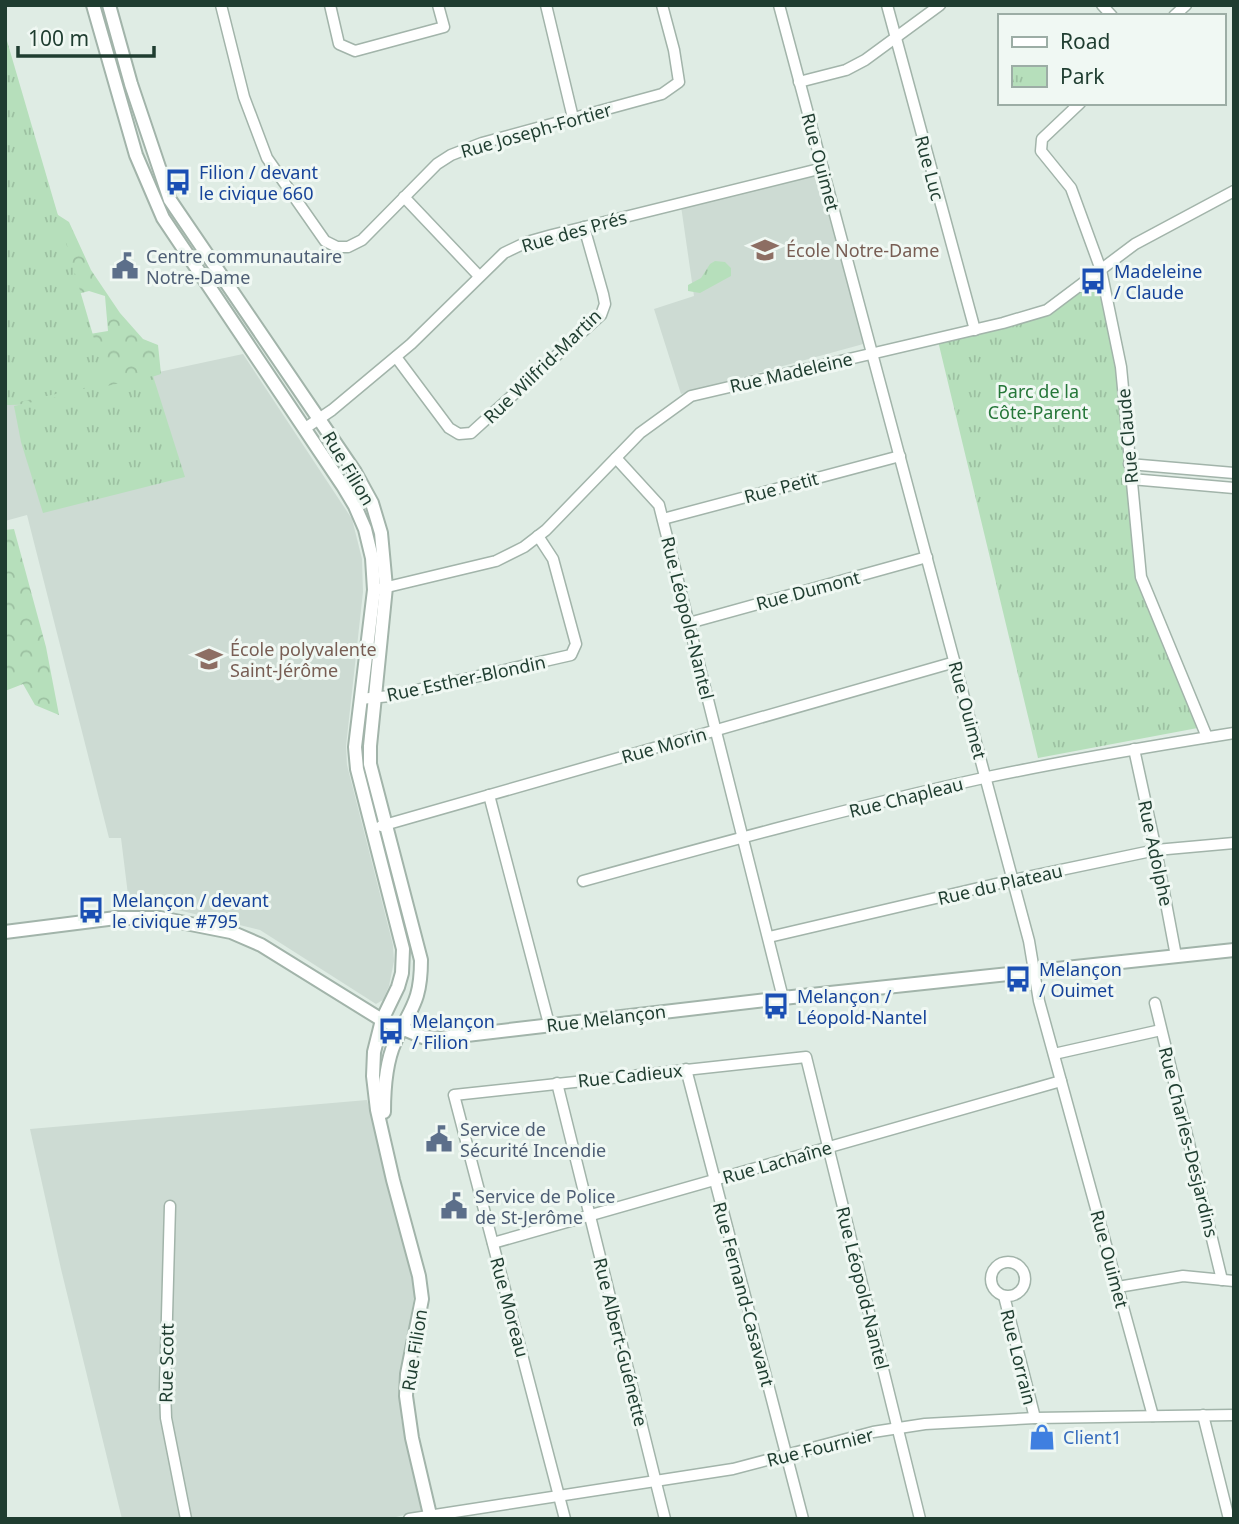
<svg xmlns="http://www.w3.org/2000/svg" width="1239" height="1524" viewBox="0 0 1239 1524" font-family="'Noto Sans',sans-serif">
  <defs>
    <pattern id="forest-crowns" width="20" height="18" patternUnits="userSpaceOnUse" patternTransform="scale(1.75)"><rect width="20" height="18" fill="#b6dfbb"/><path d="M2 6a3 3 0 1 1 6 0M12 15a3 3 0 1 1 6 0" fill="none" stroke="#9cc0a1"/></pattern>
    <pattern id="park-tufts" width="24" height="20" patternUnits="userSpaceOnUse" patternTransform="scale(1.75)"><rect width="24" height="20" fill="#b6dfbb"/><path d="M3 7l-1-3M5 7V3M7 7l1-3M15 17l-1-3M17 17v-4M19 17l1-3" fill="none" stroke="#9cc0a1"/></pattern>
  </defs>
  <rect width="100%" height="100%" fill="#dfece4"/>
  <g fill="#cddbd3">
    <path d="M824 172 867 343 681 394 654 309 694 296 681 206Z"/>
    <path d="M243 354 352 519 362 559 363 592 346 746 347 765 393 945 394 961 389 986 383 1000 376 1004 260 930 170 908 129 903 121 838H109L27 515 5 521V405Z"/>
    <path d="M367 1100 415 1291 404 1357 401 1419 424 1510 388 1519H122L61 1269 30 1129Z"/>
  </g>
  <g fill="url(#forest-crowns)">
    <path d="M33 199 69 222 91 270 120 313 143 339 158 345 161 374C111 390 58 406 5 405L29 344 108 331 105 296 89 291 70 296Z"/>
    <path d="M14 529 46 647 59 715 35 705 23 684 5 691V530Z"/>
  </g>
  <g fill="url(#park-tufts)">
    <path d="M5 34 107 383 5 405Z"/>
    <path d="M715 261 725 262 731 268V276L700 293 688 291V285L701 278 710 264Z"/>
    <path d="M1100 270 1131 455 1145 587 1203 727 1038 758 938 341 1048 313Z"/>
    <path d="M153 376 185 477 43 513 21 442 14 406Z"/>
  </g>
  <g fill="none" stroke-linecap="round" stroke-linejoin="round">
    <g stroke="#a2b4aa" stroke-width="13">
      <g id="minor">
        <path d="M221 5 244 97 267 158 325 241 337 247H348L362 240 437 164 451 155 482 143 662 94 679 82 674 50 662 5"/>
        <path d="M330 5 339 44 355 51 444 27 438 5"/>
        <path d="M546 5 573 118"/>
        <path d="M779 5 1029 941 1039 1001 1153 1416"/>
        <path d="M887 5 975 330"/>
        <path d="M1102 5 1112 16"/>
        <path d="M1174 16 1186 5"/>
        <path d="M799 82 846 70 865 60 940 5"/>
        <path d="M1080 103 1042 139 1041 151 1071 188 1101 270 1121 367 1141 577 1207 737"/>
        <path d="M404 197 479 276"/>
        <path d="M396 357 449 428 459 434 471 433 601 315 605 304 603 294 584 227"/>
        <path d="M304 429 332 410 411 344 504 253 527 242 552 235 823 168"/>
        <path d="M616 458 659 505 783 998"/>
        <path d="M1129 464 1234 473"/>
        <path d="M1131 479 1234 488"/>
        <path d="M663 519 900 456"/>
        <path d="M379 589 496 561 524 547 546 530 640 433 691 396 1003 323 1047 310 1135 244 1234 191"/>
        <path d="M689 623 927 557"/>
        <path d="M360 699 390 696 571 655 576 644 553 559 538 536"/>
        <path d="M1134 749 1156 850 1176 956"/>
        <path d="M489 795 549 1024"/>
        <path d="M381 826 955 662"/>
        <path d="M583 881C717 844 852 807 988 777 1070 760 1152 746 1234 733"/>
        <path d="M769 937 1013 880 1156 850 1234 843"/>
        <path d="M1155 1003 1222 1280"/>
        <path d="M1054 1054 1161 1030"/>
        <path d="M686 1069 803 1519"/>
        <path d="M557 1083 665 1519"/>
        <path d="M170 1206 165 1389 166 1418 186 1519"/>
        <path d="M493 1243 1061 1081"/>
        <circle cx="1008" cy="1279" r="17"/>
        <path d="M1118 1287 1183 1276 1234 1281"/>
        <path d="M1004 1296 1035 1418"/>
        <path d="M1203 1415 1229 1519"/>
        <path d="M409 1519 733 1469 873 1432 925 1424 1035 1418 1234 1415"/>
        <path d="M565 1519 454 1095 806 1057 920 1519"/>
      </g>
    </g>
    <g stroke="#a2b4aa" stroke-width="16">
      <g id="tertiary">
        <path d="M93 5 136 155 163 218 343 486 355 506 365 529 372 558 374 590 355 747 357 769 403 949 402 973 398 987 382 1020 374 1052 373 1076 377 1110 393 1180 419 1276 422 1299 407 1374 406 1396 412 1438 431 1519"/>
        <path d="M109 5 131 84 170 200 355 472 372 503 381 533 386 587 370 746V764L421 960C421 1002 411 1007 395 1042 386 1062 384 1090 384 1112"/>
        <path d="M5 932 116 918H160L231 932 261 945 382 1020 423 1037 441 1038 783 998 1234 950"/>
      </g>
    </g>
    <use href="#minor" stroke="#fff" stroke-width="10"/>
    <use href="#tertiary" stroke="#fff" stroke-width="12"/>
  </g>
  <defs>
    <g id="bus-bare" transform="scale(2.1)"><path d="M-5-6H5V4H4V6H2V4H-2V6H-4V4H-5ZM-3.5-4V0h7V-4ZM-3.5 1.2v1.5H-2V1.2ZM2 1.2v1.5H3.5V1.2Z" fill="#1a4fb4" stroke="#f0f8f3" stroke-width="2.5" paint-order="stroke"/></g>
    <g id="school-bare" transform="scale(2.1)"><path d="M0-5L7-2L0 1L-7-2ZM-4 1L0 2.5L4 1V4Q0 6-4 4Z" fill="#8d6e63" stroke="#f0f8f3" stroke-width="2.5" paint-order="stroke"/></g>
    <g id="civic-bare" transform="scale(2.1)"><path d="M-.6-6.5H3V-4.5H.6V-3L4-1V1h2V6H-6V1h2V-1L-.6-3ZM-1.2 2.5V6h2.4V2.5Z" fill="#5c6f8a" stroke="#f0f8f3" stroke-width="2.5" paint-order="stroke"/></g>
    <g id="shop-bare" transform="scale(2.1)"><path d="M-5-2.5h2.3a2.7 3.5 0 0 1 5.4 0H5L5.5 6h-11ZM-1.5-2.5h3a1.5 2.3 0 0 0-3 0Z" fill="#3f7fe0" stroke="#f0f8f3" stroke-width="2.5" paint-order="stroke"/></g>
  </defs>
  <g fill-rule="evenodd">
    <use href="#bus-bare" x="178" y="182"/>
    <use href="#school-bare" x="765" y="250"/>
    <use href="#civic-bare" x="125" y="266"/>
    <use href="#bus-bare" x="1093" y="281"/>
    <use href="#school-bare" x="209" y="659"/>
    <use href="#bus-bare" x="91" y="910"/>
    <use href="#bus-bare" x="1018" y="979"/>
    <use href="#bus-bare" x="776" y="1006"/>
    <use href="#bus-bare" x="391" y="1031"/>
    <use href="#civic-bare" x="439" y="1139"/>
    <use href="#civic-bare" x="454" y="1206"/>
    <use href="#shop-bare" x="1042" y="1437"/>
  </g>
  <g text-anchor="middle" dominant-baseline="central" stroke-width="6" stroke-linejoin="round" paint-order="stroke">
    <g font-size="18" fill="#1f3d30" stroke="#f0f8f3">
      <text transform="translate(536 130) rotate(-16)">Rue Joseph-Fortier</text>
      <text transform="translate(821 162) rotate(75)">Rue Ouimet</text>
      <text transform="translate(930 168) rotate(75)">Rue Luc</text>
      <text transform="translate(574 231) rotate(-16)">Rue des Prés</text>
      <text transform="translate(542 366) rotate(-44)">Rue Wilfrid-Martin</text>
      <text transform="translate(791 372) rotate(-13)">Rue Madeleine</text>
      <text transform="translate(1127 436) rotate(-95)">Rue Claude</text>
      <text transform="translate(349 468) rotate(59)">Rue Filion</text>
      <text transform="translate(781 487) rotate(-15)">Rue Petit</text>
      <text transform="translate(808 590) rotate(-15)">Rue Dumont</text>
      <text transform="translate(688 618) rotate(76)">Rue Léopold-Nantel</text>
      <text transform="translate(466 678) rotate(-12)">Rue Esther-Blondin</text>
      <text transform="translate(968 710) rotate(75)">Rue Ouimet</text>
      <text transform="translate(664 745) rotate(-16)">Rue Morin</text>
      <text transform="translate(906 797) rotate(-14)">Rue Chapleau</text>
      <text transform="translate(1156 853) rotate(78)">Rue Adolphe</text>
      <text transform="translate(1000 884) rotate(-13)">Rue du Plateau</text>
      <text transform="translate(606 1018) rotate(-7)">Rue Melançon</text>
      <text transform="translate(630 1075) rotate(-6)">Rue Cadieux</text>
      <text transform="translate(1189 1142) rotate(76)">Rue Charles-Desjardins</text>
      <text transform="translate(777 1162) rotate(-16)">Rue Lachaîne</text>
      <text transform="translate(1110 1259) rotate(75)">Rue Ouimet</text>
      <text transform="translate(863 1288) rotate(76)">Rue Léopold-Nantel</text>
      <text transform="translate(744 1294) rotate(75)">Rue Fernand-Casavant</text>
      <text transform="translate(510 1307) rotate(75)">Rue Moreau</text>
      <text transform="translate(621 1342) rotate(76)">Rue Albert-Guénette</text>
      <text transform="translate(414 1350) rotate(-81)">Rue Filion</text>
      <text transform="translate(1019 1357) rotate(76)">Rue Lorrain</text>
      <text transform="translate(166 1363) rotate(-89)">Rue Scott</text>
      <text transform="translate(820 1447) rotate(-14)">Rue Fournier</text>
    </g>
    <g font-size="18" fill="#164399" stroke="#f0f8f3" text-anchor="start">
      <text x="199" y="172">Filion / devant<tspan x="199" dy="21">le civique 660</tspan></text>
      <text x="1114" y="271">Madeleine<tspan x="1114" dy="21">/ Claude</tspan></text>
      <text x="112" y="900">Melançon / devant<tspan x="112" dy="21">le civique #795</tspan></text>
      <text x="1039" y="969">Melançon<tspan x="1039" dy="21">/ Ouimet</tspan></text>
      <text x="797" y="996">Melançon /<tspan x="797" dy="21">Léopold-Nantel</tspan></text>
      <text x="412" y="1021">Melançon<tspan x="412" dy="21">/ Filion</tspan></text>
    </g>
    <g font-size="18" fill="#785e54" stroke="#f0f8f3" text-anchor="start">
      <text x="786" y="250">École Notre-Dame</text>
      <text x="230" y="649">École polyvalente<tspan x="230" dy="21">Saint-Jérôme</tspan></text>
    </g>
    <g font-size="18" fill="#4e5e75" stroke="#f0f8f3" text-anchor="start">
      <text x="146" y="256">Centre communautaire<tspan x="146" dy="21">Notre-Dame</tspan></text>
      <text x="460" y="1129">Service de<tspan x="460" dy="21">Sécurité Incendie</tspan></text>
      <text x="475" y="1196">Service de Police<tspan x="475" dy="21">de St-Jerôme</tspan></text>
    </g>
    <g font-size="18" fill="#267739" stroke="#f0f8f3">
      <text x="1038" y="391">Parc de la<tspan x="1038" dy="21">Côte-Parent</tspan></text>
    </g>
    <g font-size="18" fill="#366cbe" stroke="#f0f8f3" text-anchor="start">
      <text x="1063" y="1437">Client1</text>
    </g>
  </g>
  <rect width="1239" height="1524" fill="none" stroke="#1f3d30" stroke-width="14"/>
  <rect x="998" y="14" width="228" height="91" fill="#f0f8f3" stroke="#9cada5" stroke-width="2"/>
  <rect x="1012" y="37" width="35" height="10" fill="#ffffff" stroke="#9cada5" stroke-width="2"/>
  <text x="1060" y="49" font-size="21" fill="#1f3d30">Road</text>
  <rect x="1012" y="66" width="35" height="21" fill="url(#park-tufts)" stroke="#9cada5" stroke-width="2"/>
  <text x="1060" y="84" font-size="21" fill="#1f3d30">Park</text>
  <path d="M18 46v10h136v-10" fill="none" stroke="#1f3d30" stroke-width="3.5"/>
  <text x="28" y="46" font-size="21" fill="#1f3d30" stroke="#f0f8f3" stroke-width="5" paint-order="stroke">100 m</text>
</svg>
